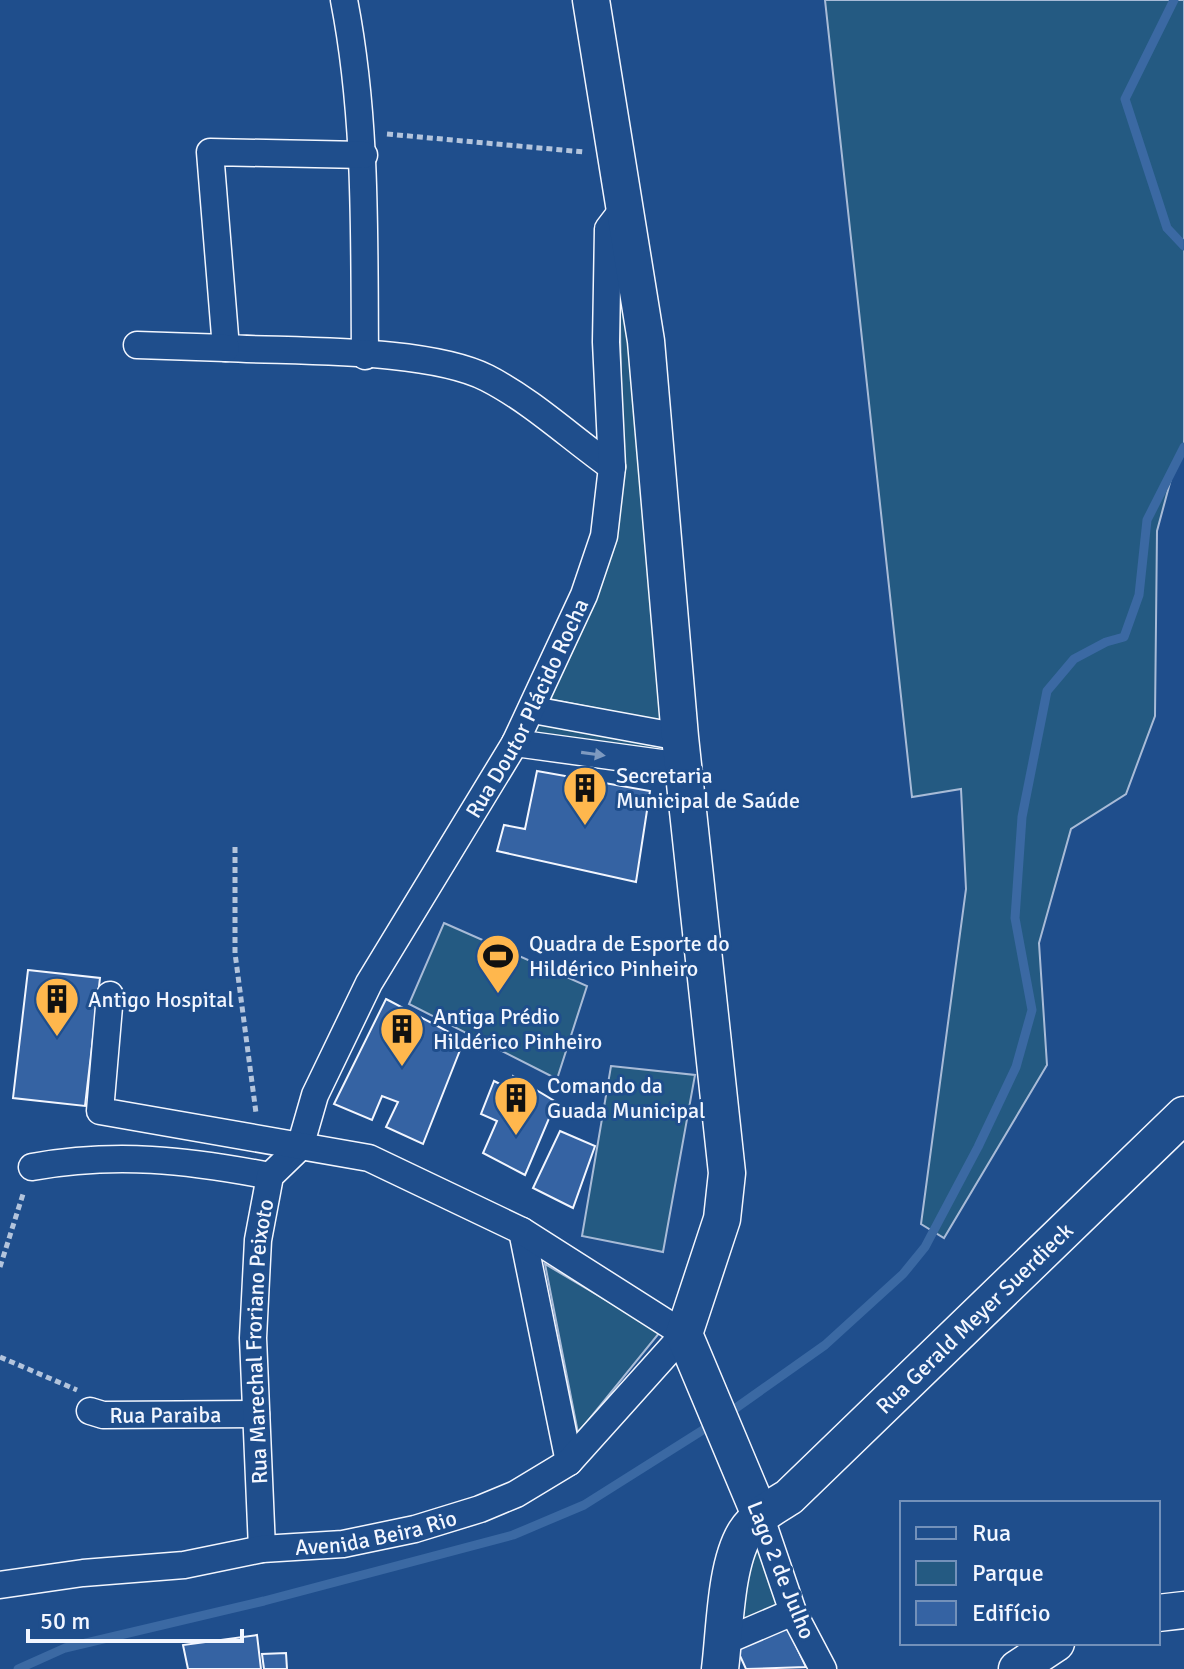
<svg xmlns="http://www.w3.org/2000/svg" width="1184" height="1669" viewBox="0 0 1184 1669" font-family="Signika,sans-serif">
  <rect width="100%" height="100%" fill="#1f4e8c"/>
  <g fill="#245a82" stroke="#a8bbd7" stroke-width="2">
    <path d="M825 0H1184V451L1175 464 1157 531 1155 716 1126 794 1071 829 1039 943 1047 1065 944 1238 921 1224 966 889 961 789 912 797Z"/>
    <path d="M619 255 669 723 549 699 622 463Z"/>
    <path d="M539 721 666 744 667 755 532 738Z"/>
    <path d="M444 923 587 986 557 1079 409 1004Z"/>
    <path d="M611 1066 695 1075 663 1252 582 1236Z"/>
    <path d="M545 1264 660 1332 578 1433Z"/>
    <path d="M758 1548 783 1609 737 1628 753 1549Z"/>
  </g>
  <g fill="none" stroke-linecap="round" stroke-linejoin="round">
    <g stroke="#3b69a3" stroke-width="9">
      <path d="M1174 0 1125 99 1167 228 1184 246"/>
      <path d="M726 1415 825 1345 903 1274 925 1247 978 1147 1016 1067 1032 1010 1015 918 1022 817 1047 691 1074 659 1106 642 1124 637 1139 595 1147 520 1184 447"/>
      <path d="M18 1669 65 1648 264 1601 513 1535 584 1505 714 1423"/>
    </g>
  </g>
  <g fill="#3563a3" stroke="#f2f6ff" stroke-width="2">
    <path d="M537 771 650 791 636 882 497 851 504 825 525 829Z"/>
    <path d="M28 970 100 978 85 1106 13 1098Z"/>
    <path d="M386 999 464 1040 423 1144 386 1127 398 1102 382 1096 372 1120 334 1104Z"/>
    <path d="M513 1076 556 1102 525 1175 483 1153 497 1121 481 1114 494 1081 508 1088Z"/>
    <path d="M560 1131 595 1146 573 1208 533 1188Z"/>
    <path d="M784 1620 806 1667 746 1669 736 1647Z"/>
    <path d="M257 1635 261 1669H188L183 1645Z"/>
    <path d="M286 1653 287 1669H264L262 1654Z"/>
  </g>
  <g fill="none" stroke-linecap="round" stroke-linejoin="round">
    <g stroke="#f2f6ff" stroke-width="29">
      <g id="street">
        <path d="M344 0C367 118 364 236 365 356"/>
        <path d="M364 155 210 152 226 348C297 352 427 348 487 378 532 401 571 438 612 467"/>
        <path d="M137 345 226 348"/>
        <path d="M533 710 680 737"/>
        <path d="M515 743 683 766"/>
        <path id="s1" d="M300 1147 315 1095 369 983 515 743 584 595 604 536 612 467 606 342 608 229 624 208"/>
        <path d="M32 1167C116 1152 187 1160 270 1176"/>
        <path d="M522 1231 569 1462"/>
        <path id="s2" d="M90 1411 103 1415 256 1414"/>
        <path d="M760 1515 793 1612 823 1669"/>
        <path id="s3" d="M262 1549 253 1338 258 1240 270 1176 300 1147"/>
        <path id="s4" d="M0 1585 83 1573 184 1565 262 1549 343 1544 415 1529 480 1509 516 1494 569 1462 684 1334 522 1231 369 1158 100 1111 110 995"/>
        <path d="M723 1642 793 1612"/>
      </g>
    </g>
    <g stroke="#f2f6ff" stroke-width="39">
      <g id="secondary">
        <path d="M591 0 646 341 680 737 727 1173 722 1219 684 1334 760 1515"/>
        <path d="M1158 1613 1184 1610"/>
        <path id="s5" d="M720 1669C725 1630 725 1566 745 1533 756 1516 773 1507 789 1497L1184 1115"/>
        <path d="M1017 1669 1056 1643"/>
      </g>
    </g>
    <g stroke="#b3c4dc" stroke-width="5" stroke-dasharray="6 4" stroke-linecap="butt">
      <path d="M387 134 584 152"/>
      <path d="M235 847V953L256 1113"/>
      <path d="M0 1267 24 1191"/>
      <path d="M0 1357 77 1390"/>
    </g>
    <use href="#street" stroke="#1f4e8c" stroke-width="26"/>
    <use href="#secondary" stroke="#1f4e8c" stroke-width="36"/>
  </g>
  <defs><path id="oneway-solid" d="M-6-.8H1V-3.2L6.5 0L1 3.2V.8H-6Z" transform="scale(2)"/></defs>
  <use fill="#7e9ac0" href="#oneway-solid" transform="translate(593 754) rotate(8)"/>
  <defs>
    <g id="building-pin" transform="scale(2.3)"><path d="M0 17L-7.5 6A9.5 9.5 0 1 1 7.5 6Z" fill="#ffb74d" stroke="#1f4e8c"/><path d="M-4-6H4V6H1V3H-1V6H-4ZM-2.5-4.3h1.7v1.8h-1.7ZM.8-4.3h1.7v1.8H.8ZM-2.5-1h1.7V.8h-1.7ZM.8-1h1.7V.8H.8Z" fill="#111"/></g>
    <g id="stadium-pin" transform="scale(2.3)"><path d="M0 17L-7.5 6A9.5 9.5 0 1 1 7.5 6Z" fill="#ffb74d" stroke="#1f4e8c"/><path d="M0-5a6.5 5 0 1 0 0 10a6.5 5 0 1 0 0-10ZM-3.5-1.8h7v3.6h-7Z" fill="#111"/></g>
  </defs>
  <g fill-rule="evenodd">
    <use href="#building-pin" x="585" y="788"/>
    <use href="#stadium-pin" x="498" y="956"/>
    <use href="#building-pin" x="57" y="999"/>
    <use href="#building-pin" x="402" y="1029"/>
    <use href="#building-pin" x="516" y="1098"/>
  </g>
  <g text-anchor="middle" dominant-baseline="central" stroke-width="6" stroke-linejoin="round" paint-order="stroke">
    <g font-size="22" fill="#f2f6ff" stroke="#1f4e8c">
      <text stroke="none"><textPath href="#s1" startOffset="496">Rua Doutor Plácido Rocha</textPath></text>
      <text stroke="none"><textPath href="#s5" startOffset="454">Rua Gerald Meyer Suerdieck</textPath></text>
      <text stroke="none"><textPath href="#s3" startOffset="208">Rua Marechal Froriano Peixoto</textPath></text>
      <text stroke="none"><textPath href="#s2" startOffset="76">Rua Paraiba</textPath></text>
      <text stroke="none"><textPath href="#s4" startOffset="380">Avenida Beira Rio</textPath></text>
      <text transform="translate(781 1570) rotate(68)">Lago 2 de Julho</text>
    </g>
    <g font-size="22" fill="#f2f6ff" stroke="#1f4e8c" text-anchor="start">
      <text x="616" y="775">Secretaria<tspan x="616" dy="25">Municipal de Saúde</tspan></text>
      <text x="529" y="943">Quadra de Esporte do<tspan x="529" dy="25">Hildérico Pinheiro</tspan></text>
      <text x="88" y="999">Antigo Hospital</text>
      <text x="433" y="1016">Antiga Prédio<tspan x="433" dy="25">Hildérico Pinheiro</tspan></text>
      <text x="547" y="1085">Comando da<tspan x="547" dy="25">Guada Municipal</tspan></text>
    </g>
  </g>
  <rect x="900" y="1501" width="260" height="144" fill="#1f4e8c" stroke="#7391ba" stroke-width="2"/>
  <rect x="916" y="1527" width="40" height="12" fill="#1f4e8c" stroke="#7391ba" stroke-width="2"/>
  <text x="972" y="1541" font-size="24" fill="#f2f6ff">Rua</text>
  <rect x="916" y="1561" width="40" height="24" fill="#245a82" stroke="#7391ba" stroke-width="2"/>
  <text x="972" y="1581" font-size="24" fill="#f2f6ff">Parque</text>
  <rect x="916" y="1601" width="40" height="24" fill="#3563a3" stroke="#7391ba" stroke-width="2"/>
  <text x="972" y="1621" font-size="24" fill="#f2f6ff">Edifício</text>
  <path d="M28 1629v12h214v-12" fill="none" stroke="#f2f6ff" stroke-width="4"/>
  <text x="40" y="1629" font-size="24" fill="#f2f6ff" stroke="#1f4e8c" stroke-width="6" paint-order="stroke">50 m</text>
</svg>
